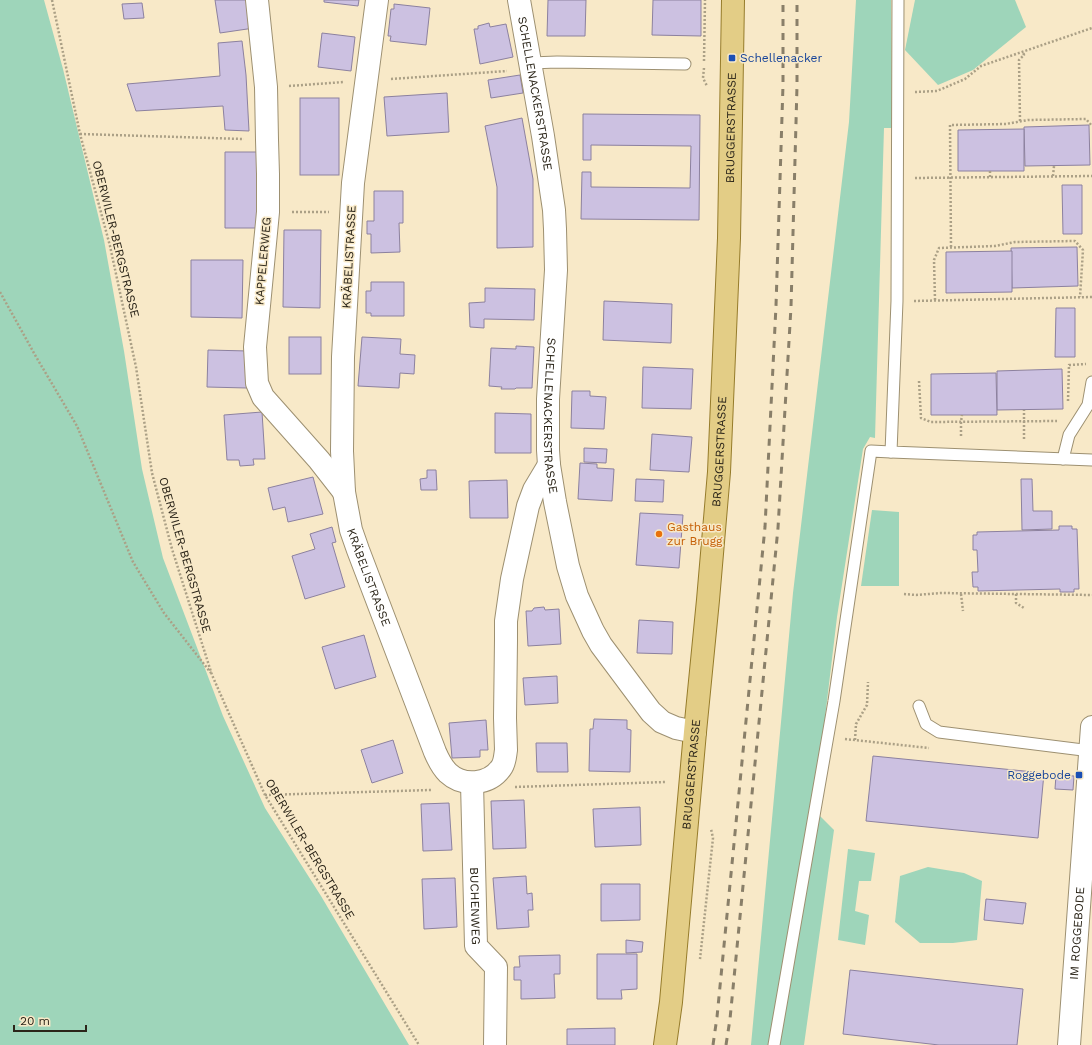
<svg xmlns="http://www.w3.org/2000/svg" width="1092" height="1045" viewBox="0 0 1092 1045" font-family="'Work Sans',sans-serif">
  <rect width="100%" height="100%" fill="#f8e9c8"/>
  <g fill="#9ed5ba">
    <path d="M0 0H44L63 69 104 240 124 351 142 469 163 558 223 716 265 808 321 896 409 1045H0Z"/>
    <path d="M856 0H891L892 128H884L875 438 870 437 863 449 837 617 814 810 834 830 804 1045H751L793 593 849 122Z"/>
    <path d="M915 0H1015L1026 27 973 70 938 85 905 50Z"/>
    <path d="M872 510 899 512V586H861Z"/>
    <path d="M848 849 875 853 871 881H859L855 911 869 915 865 945 838 940Z"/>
    <path d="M928 867 964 873 982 881 977 940 953 943H920L895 922 900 876Z"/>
  </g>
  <g fill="#ccc1e1" stroke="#8c819f">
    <path d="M215 0H250L254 28 220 33Z"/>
    <path d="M324 0H359L358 6 324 2Z"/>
    <path d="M548 0H586L585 36H547Z"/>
    <path d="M653 0H701V36L652 35Z"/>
    <path d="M142 3 144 18 124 19 122 4Z"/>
    <path d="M394 4 430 8 426 45 390 41 391 36H388L391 9H394Z"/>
    <path d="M489 23 490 27 506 24 513 57 480 64 474 29H478V26Z"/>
    <path d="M322 33 355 37 351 71 318 67Z"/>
    <path d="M242 41 246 75 249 131 225 130 223 106 136 111 127 84 220 76 218 43Z"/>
    <path d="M520 75 523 93 491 98 488 80Z"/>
    <path d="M447 93 449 132 387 136 384 97Z"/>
    <rect x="300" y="98" width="39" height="77"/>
    <path d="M583 114 700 115 699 220 581 219 582 172H591V187L690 188 691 146 591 145V160H583Z"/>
    <path d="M522 118 533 179V247L497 248V187L485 126Z"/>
    <path d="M1089 125 1090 165 1025 166 1024 127Z"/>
    <path d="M1024 129V171H958V130Z"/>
    <path d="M225 152H262L263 228H225Z"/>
    <path d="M1062 185H1082V234H1063Z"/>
    <path d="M374 191H403V223H399L400 252 371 253V234H367V221H374Z"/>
    <path d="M284 230H321L320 308 283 307Z"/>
    <path d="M1077 247 1078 286 1012 288 1011 248Z"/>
    <path d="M1012 251V292L946 293V252Z"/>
    <path d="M191 260H243L242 318 191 317Z"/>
    <path d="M371 282H404V316H371V313H366V291H371Z"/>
    <path d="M485 288 535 289 534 320 484 319V328L470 327 469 303 485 302Z"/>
    <path d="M604 301 672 304 671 343 603 340Z"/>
    <path d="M1056 308H1075V357H1055Z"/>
    <rect x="289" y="337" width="32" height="37"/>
    <path d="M362 337 401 339 400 354 415 355 414 374 400 373 399 388 358 386Z"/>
    <path d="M516 346 534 347 532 388H516L515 389H501L502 387 489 386 491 348 516 349Z"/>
    <path d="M208 350 248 351 247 388 207 387Z"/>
    <path d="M643 367 693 369 691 409 642 408Z"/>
    <path d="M1062 369 1063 409 997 410V371Z"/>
    <path d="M996 373 997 415H931V374Z"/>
    <path d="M572 391H590V396L606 397 604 429 571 428Z"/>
    <path d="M262 412 265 459H253L254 465 240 466 239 460H227L224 415Z"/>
    <path d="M495 413 531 414V453H495Z"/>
    <path d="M652 434 692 437 689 472 650 470Z"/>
    <path d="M584 448 607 449 606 463 584 462Z"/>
    <path d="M580 463 597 464V468L614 469 612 501 578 499Z"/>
    <path d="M427 470H436L437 490H421L420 479 427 478Z"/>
    <path d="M313 477 323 514 288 522 285 507 273 510 268 488Z"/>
    <path d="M636 479 664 480 663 502 635 501Z"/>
    <path d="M1021 479H1032L1033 511H1052V529L1022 530Z"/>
    <path d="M507 480 508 518H470L469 481Z"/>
    <path d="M640 513 683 515 679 568 636 565Z"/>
    <path d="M1059 526H1072V529H1077L1079 589H1074V592H1060V589L978 591V587H973L972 572H978L977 550H973V535H977V532L1059 530Z"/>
    <path d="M332 527 336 542 332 543 345 587 305 599 292 556 315 549 310 534Z"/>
    <path d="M544 607 545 610 559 609 561 644 528 646 526 611H532L534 608Z"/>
    <path d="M639 620 673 622 672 654 637 653Z"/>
    <path d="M364 635 376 677 335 689 322 647Z"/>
    <path d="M557 676 558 703 525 705 523 678Z"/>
    <path d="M594 719 627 720V729L631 730 630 772 589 771 590 729H593Z"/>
    <path d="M486 720 488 750H480V757L452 758 449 723Z"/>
    <path d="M393 740 403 773 372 783 361 750Z"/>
    <path d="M536 743H567L568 772H537Z"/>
    <path d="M873 756 1044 773 1038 838 866 821Z"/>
    <path d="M1056 775 1074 776 1073 790 1055 789Z"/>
    <path d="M524 800 526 848 493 849 491 801Z"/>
    <path d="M449 803 452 850 423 851 421 804Z"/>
    <path d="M640 807 641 845 595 847 593 809Z"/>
    <path d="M526 876 527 894 532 893 533 910H528L529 927 497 929 493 878Z"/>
    <path d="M455 878 457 927 424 929 422 879Z"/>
    <path d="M601 884H640V920L601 921Z"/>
    <path d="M986 899 1026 903 1023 924 984 920Z"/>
    <path d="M626 940 643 942 642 952 626 953Z"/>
    <path d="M597 954H637V989L621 990 622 999H597Z"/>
    <path d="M560 955V974H554L555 998 521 999V980H514V967H520L519 956Z"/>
    <path d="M850 970 1023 989 1017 1045H939L843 1034Z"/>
    <path d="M615 1028V1045H567V1029Z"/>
  </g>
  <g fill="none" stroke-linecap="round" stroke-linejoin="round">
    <g stroke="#9d9071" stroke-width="13">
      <g id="lane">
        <path d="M898 0 897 301 891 452 1092 460"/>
        <path d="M531 63 557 62 685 64"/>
        <path d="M1063 459 1069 435 1088 405 1092 382"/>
        <path d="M919 706 926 724 939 732 1091 751"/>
        <path d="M774 1045 834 701 871 451 891 452"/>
      </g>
    </g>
    <g stroke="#9d9071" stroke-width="24">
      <g id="street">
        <path d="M257 0 266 87 267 140 268 174V212L255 347 257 383 263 397 319 460 344 492"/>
        <path id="s1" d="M377 0 353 183 343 357 342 451 344 492 351 530 358 550 435 752C438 759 442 767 448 773 463 787 489 785 501 768 505 763 505 756 506 750L505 718 506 640V621L512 579 528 506 534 490 549 465"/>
        <path id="s2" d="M519 0 543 136 554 210 555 229 556 270 548 399V450L549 465 555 502 568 566 577 596 593 631 601 645 636 692 651 712 662 722 676 728 695 732"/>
        <path id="s3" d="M472 783 476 946 496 967 495 1045"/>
        <path id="s4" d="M1069 1045 1092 727"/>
      </g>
    </g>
    <g stroke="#967c2b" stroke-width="24">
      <g id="primary">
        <path id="s5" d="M665 1045 671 1002 695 732 708 600 719 472 729 238 733 0"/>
      </g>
    </g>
    <g stroke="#aba086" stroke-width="2.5" stroke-dasharray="2 2" stroke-linecap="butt">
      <path d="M52 0 80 134 110 246 136 367 152 473 172 549 212 675 265 795 419 1045"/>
      <path d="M704 61 705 0"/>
      <path d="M704 68 703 78 707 86"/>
      <path d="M391 79 507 71"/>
      <path d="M289 86 344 82"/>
      <path d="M915 92 937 91 965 79 981 66 1092 28"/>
      <path d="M1020 121 1019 60 1024 55 1023 52"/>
      <path d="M80 134 244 139"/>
      <path d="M1053 176 1054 166"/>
      <path d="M990 177V171"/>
      <path d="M915 178 1092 176"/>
      <path d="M292 212H329"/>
      <path d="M951 247 950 125 1006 124 1028 120 1086 119 1092 126"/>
      <path d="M0 292 35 355 77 426 133 562 164 613 211 673"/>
      <path d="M935 300 934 260 939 248 995 246 1015 242 1075 241 1083 250 1080 297"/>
      <path d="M914 301 1092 297"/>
      <path d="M919 381 921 418 931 422 1057 421"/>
      <path d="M1068 401 1069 365 1086 364"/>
      <path d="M961 436V422L962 415"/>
      <path d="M1024 439V410"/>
      <path d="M904 594 916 595 941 593 1092 595"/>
      <path d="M961 594 963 611"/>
      <path d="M1016 594V603L1024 608"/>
      <path d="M845 739 929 748"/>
      <path d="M855 740 856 724 867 705 868 682"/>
      <path d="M515 787 665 782"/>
      <path d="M265 795 431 790"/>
      <path d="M700 959 713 838 711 829"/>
    </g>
    <use href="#lane" stroke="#fff" stroke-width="11"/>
    <use href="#street" stroke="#fff" stroke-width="22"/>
    <use href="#primary" stroke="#e3cd86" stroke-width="22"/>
    <g stroke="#897f69" stroke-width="3" stroke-dasharray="7 7" stroke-linecap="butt">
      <path d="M713 1045 717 1017 765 527 776 306 783 85V0"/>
      <path d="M726 1045 730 1019 778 528 791 307 797 86V0"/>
    </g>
  </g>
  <g fill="#1a4fb4" stroke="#f8e9c8" stroke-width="1.5">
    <rect x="728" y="54" width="8" height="8" rx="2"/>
    <rect x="1075" y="771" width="8" height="8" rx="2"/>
  </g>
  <circle fill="#e8710a" stroke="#f8e9c8" stroke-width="1.5" cx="659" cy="534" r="4"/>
  <g text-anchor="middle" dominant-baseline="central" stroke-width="3" stroke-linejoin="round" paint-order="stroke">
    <g font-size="12" fill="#164399" stroke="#f8e9c8" text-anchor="start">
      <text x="740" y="58">Schellenacker</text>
      <text x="1071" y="775" text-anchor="end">Roggebode</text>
    </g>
    <g font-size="12" fill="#2b2519" stroke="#f8e9c8">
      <text stroke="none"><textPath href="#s2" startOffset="95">SCHELLENACKERSTRASSE</textPath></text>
      <text stroke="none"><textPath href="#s5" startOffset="920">BRUGGERSTRASSE</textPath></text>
      <text transform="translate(116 239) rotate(76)">OBERWILER-BERGSTRASSE</text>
      <text transform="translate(349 257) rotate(-87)">KRÄBELISTRASSE</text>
      <text transform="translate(263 261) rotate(-85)">KAPPELERWEG</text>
      <text stroke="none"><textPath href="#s2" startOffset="419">SCHELLENACKERSTRASSE</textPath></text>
      <text stroke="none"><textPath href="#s5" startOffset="596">BRUGGERSTRASSE</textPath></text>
      <text transform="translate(185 555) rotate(74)">OBERWILER-BERGSTRASSE</text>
      <text stroke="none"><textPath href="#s1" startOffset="583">KRÄBELISTRASSE</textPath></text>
      <text stroke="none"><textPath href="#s5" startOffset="272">BRUGGERSTRASSE</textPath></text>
      <text transform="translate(310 849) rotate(59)">OBERWILER-BERGSTRASSE</text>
      <text stroke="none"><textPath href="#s3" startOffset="123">BUCHENWEG</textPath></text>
      <text stroke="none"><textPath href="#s4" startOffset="112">IM ROGGEBODE</textPath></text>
    </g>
    <g font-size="12" fill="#c56008" stroke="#f8e9c8" text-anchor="start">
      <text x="667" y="527">Gasthaus<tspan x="667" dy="14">zur Brugg</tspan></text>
    </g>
  </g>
  <path d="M14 1025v6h72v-6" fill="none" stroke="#2b2519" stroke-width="2"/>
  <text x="20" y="1025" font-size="12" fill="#2b2519" stroke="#f8e9c8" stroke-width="3" paint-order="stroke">20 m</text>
</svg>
